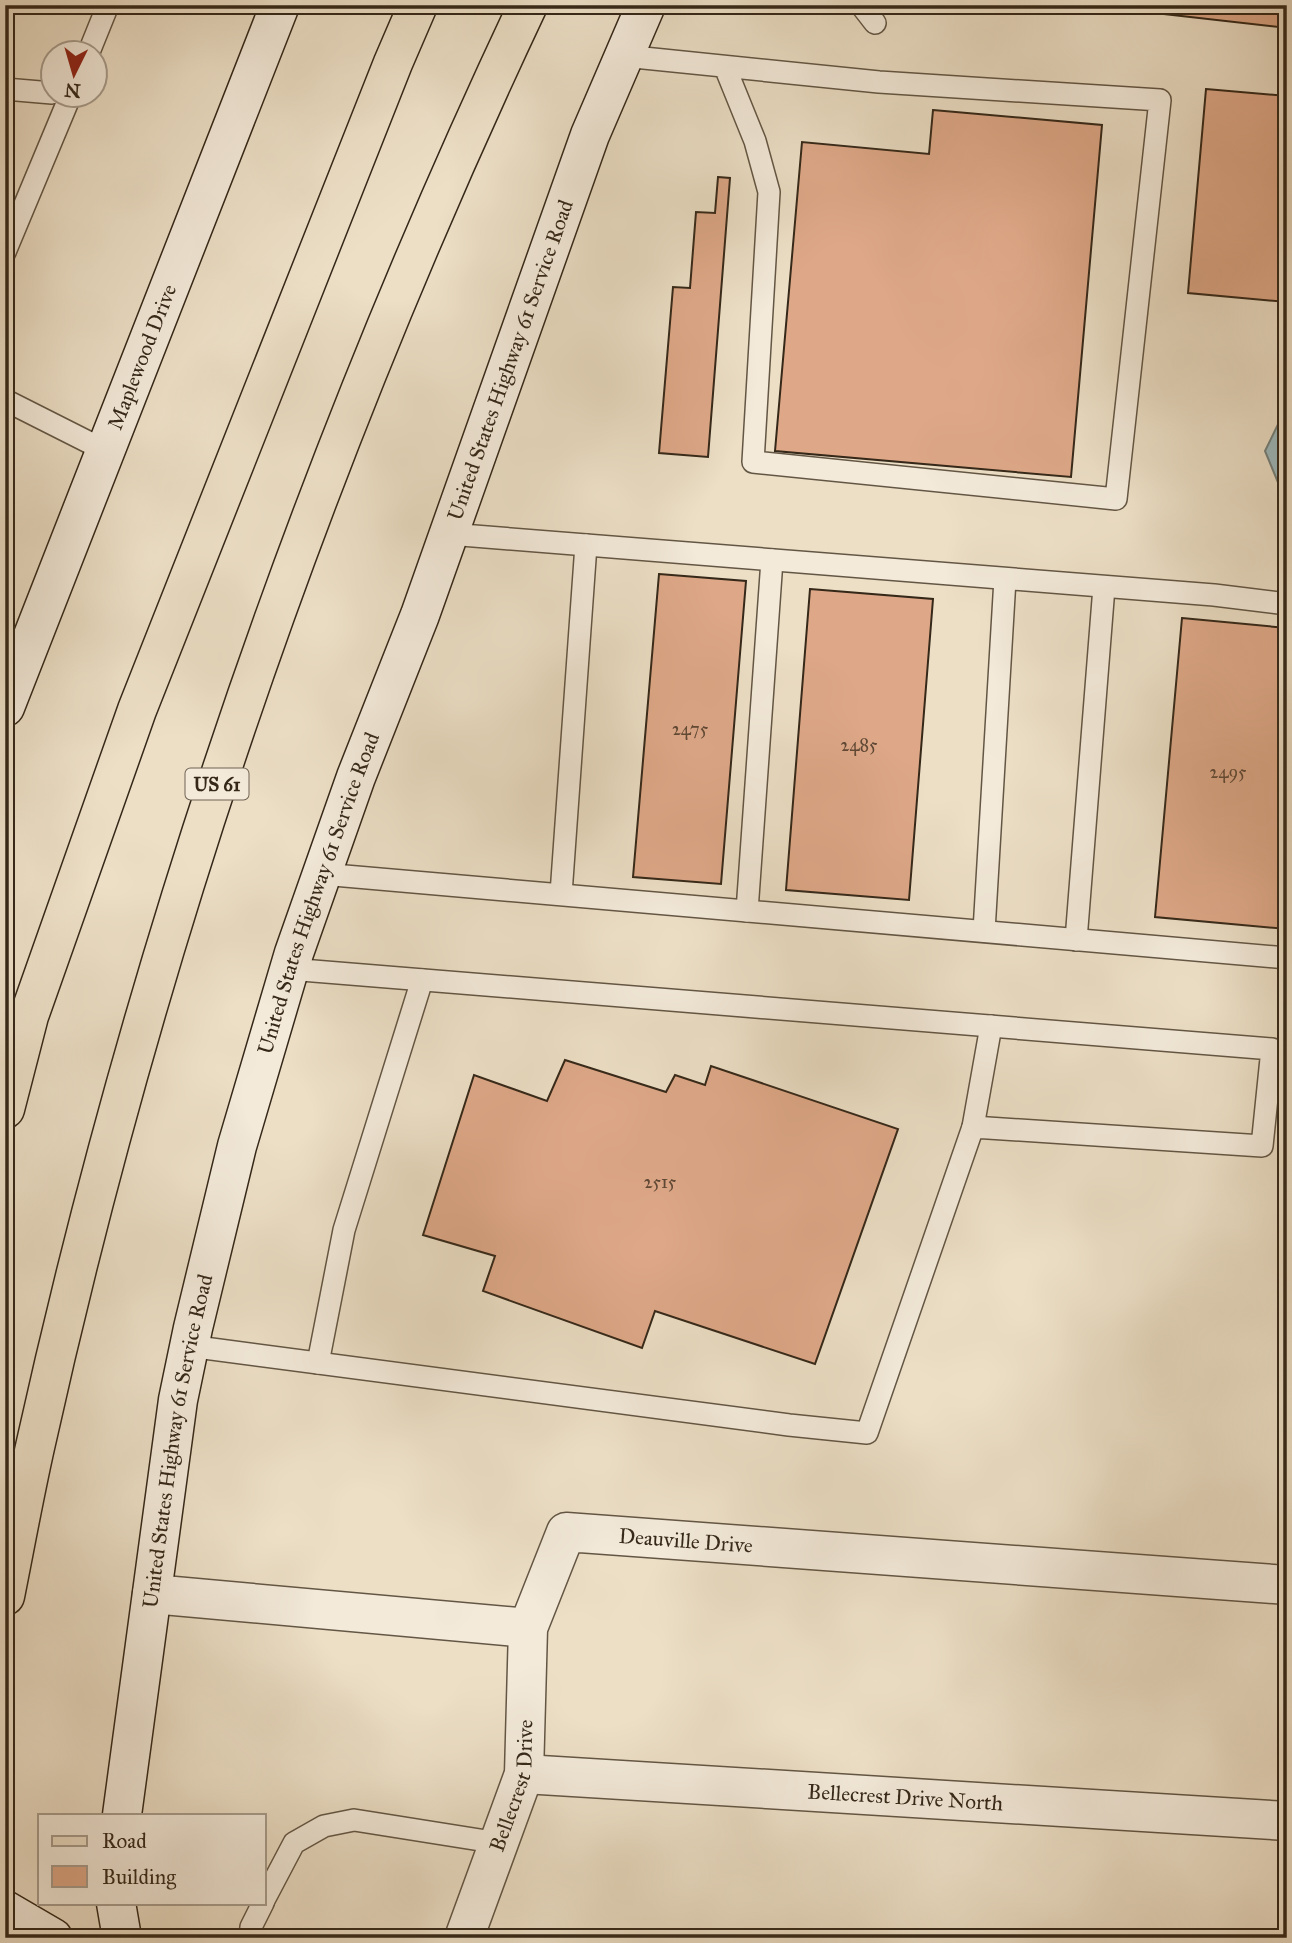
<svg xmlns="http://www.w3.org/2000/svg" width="1292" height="1943" viewBox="0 0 1292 1943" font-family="'IM FELL Great Primer',serif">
  <rect width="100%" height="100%" fill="#ecdfc6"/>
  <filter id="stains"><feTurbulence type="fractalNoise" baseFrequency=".00286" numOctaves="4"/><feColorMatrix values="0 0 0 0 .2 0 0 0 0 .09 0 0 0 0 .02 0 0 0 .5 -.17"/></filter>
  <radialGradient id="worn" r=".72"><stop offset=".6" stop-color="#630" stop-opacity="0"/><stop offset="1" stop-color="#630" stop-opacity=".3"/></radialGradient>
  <path fill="#9cbabe" stroke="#73807c" stroke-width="2" d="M1287 406V504L1265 451Z"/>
  <g fill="#dea888" stroke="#352819" stroke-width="2">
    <path d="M1084 5H1287V28Z"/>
    <path d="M1206 89 1287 96V302L1188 293Z"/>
    <path d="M933 110 1102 125 1071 477 775 451 802 142 929 154Z"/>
    <path d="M718 177 730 178 708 457 659 453 673 287 690 288 696 212 715 213Z"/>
    <path d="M659 574 746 581 721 884 633 877Z"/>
    <path d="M810 589 933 599 909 900 786 890Z"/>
    <path d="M1182 618 1287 628V929L1155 917Z"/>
    <path d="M565 1060 666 1092 675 1075 705 1085 711 1066 898 1129 815 1364 655 1311 642 1348 483 1291 495 1256 423 1235 474 1075 547 1101Z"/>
  </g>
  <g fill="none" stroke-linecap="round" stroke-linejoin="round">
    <g stroke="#635644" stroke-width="24">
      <g id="lane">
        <path d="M861 5 875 23"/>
        <path d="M89 52 108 5"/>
        <path d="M624 56 879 82 1160 100 1116 499 753 462 769 192 755 141 725 67"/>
        <path d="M5 89 52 93"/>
        <path d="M5 252 71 94"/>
        <path d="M5 400 106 451"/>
        <path d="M449 534 1214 595 1287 604"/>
        <path d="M322 874 1287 958"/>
        <path d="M561 894 586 545"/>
        <path d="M747 911 772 560"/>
        <path d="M984 931 1005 579"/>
        <path d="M1076 940 1104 587"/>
        <path d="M973 1127 991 1026"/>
        <path d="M189 1346 789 1425 867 1433 973 1127 1262 1146 1272 1049 289 969"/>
        <path d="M318 1363 344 1230 422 980"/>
        <path d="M264 1900 294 1843 324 1826 354 1820 499 1843"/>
        <path d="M250 1938 251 1927 263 1903"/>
      </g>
    </g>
    <g stroke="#635644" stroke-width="41">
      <g id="street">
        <path d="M152 1594 528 1628"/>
        <path id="s1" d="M524 1774 1287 1821"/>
        <path id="s2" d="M464 1938 524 1774 528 1628 566 1532 1287 1585"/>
      </g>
    </g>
    <g stroke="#352819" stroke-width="41">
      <g id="secondary">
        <path id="s3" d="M5 707 280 5"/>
        <path id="s4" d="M122 1815 178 1400 193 1328 237 1146 294 953 356 777 420 615 590 135 646 5"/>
        <path d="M116 1903 122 1938"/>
        <path d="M5 1910 53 1938"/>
      </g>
    </g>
    <g stroke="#352819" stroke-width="41">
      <g id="primary">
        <path d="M5 1109 29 1016 137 710 393 63 418 5"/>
        <path d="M5 1596C15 1546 24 1496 35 1447 145 950 311 465 528 5"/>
      </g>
    </g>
    <use href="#lane" stroke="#f3eada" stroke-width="21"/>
    <use href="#street" stroke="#f3eada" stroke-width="38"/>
    <use href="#secondary" stroke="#f3eada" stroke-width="38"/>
    <use href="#primary" stroke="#ecdfc6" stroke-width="38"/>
  </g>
  <g text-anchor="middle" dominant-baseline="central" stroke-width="6" stroke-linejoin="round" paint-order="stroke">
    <g font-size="18" fill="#5f4835">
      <text x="690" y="729">2475</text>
      <text x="859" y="745">2485</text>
      <text x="1228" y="772">2495</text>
      <text x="660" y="1182">2515</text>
    </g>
    <rect fill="#f3eada" stroke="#6e6253" stroke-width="2" x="185.5" y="768.5" width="63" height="31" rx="5"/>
    <g font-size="19" font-weight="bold" fill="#352819">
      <text x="217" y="784">US 61</text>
    </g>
    <g font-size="21" fill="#352819" stroke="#f3eada">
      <text stroke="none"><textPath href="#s3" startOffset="376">Maplewood Drive</textPath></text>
      <text stroke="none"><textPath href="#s4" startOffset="1512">United States Highway 61 Service Road</textPath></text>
      <text stroke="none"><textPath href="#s4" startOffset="945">United States Highway 61 Service Road</textPath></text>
      <text stroke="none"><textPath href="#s4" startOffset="378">United States Highway 61 Service Road</textPath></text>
      <text stroke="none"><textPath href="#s2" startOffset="544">Deauville Drive</textPath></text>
      <text stroke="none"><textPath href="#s2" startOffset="161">Bellecrest Drive</textPath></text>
      <text stroke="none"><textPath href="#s1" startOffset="382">Bellecrest Drive North</textPath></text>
    </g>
  </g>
  <rect width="1292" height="1943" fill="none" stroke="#ecdfc6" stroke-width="28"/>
  <rect x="7" y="7" width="1278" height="1929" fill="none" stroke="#352819" stroke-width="3.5"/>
  <rect x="14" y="14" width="1264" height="1915" fill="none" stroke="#352819" stroke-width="2"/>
  <rect x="38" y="1814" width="228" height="91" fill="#f3eada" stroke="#a79c8d" stroke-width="2"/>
  <rect x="52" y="1836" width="35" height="10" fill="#ecdfc6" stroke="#a79c8d" stroke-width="2"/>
  <text x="102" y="1848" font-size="21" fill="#352819">Road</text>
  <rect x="52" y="1866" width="35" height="21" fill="#dea888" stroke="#a79c8d" stroke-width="2"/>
  <text x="102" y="1884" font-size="21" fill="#352819">Building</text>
  <g transform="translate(74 74) rotate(185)"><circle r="33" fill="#f3eada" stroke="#a79c8d" stroke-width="2"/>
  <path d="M0-5L12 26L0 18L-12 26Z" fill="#8f2418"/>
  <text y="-10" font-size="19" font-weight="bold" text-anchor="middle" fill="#352819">N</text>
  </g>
  <rect width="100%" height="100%" filter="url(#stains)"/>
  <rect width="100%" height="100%" fill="url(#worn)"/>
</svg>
